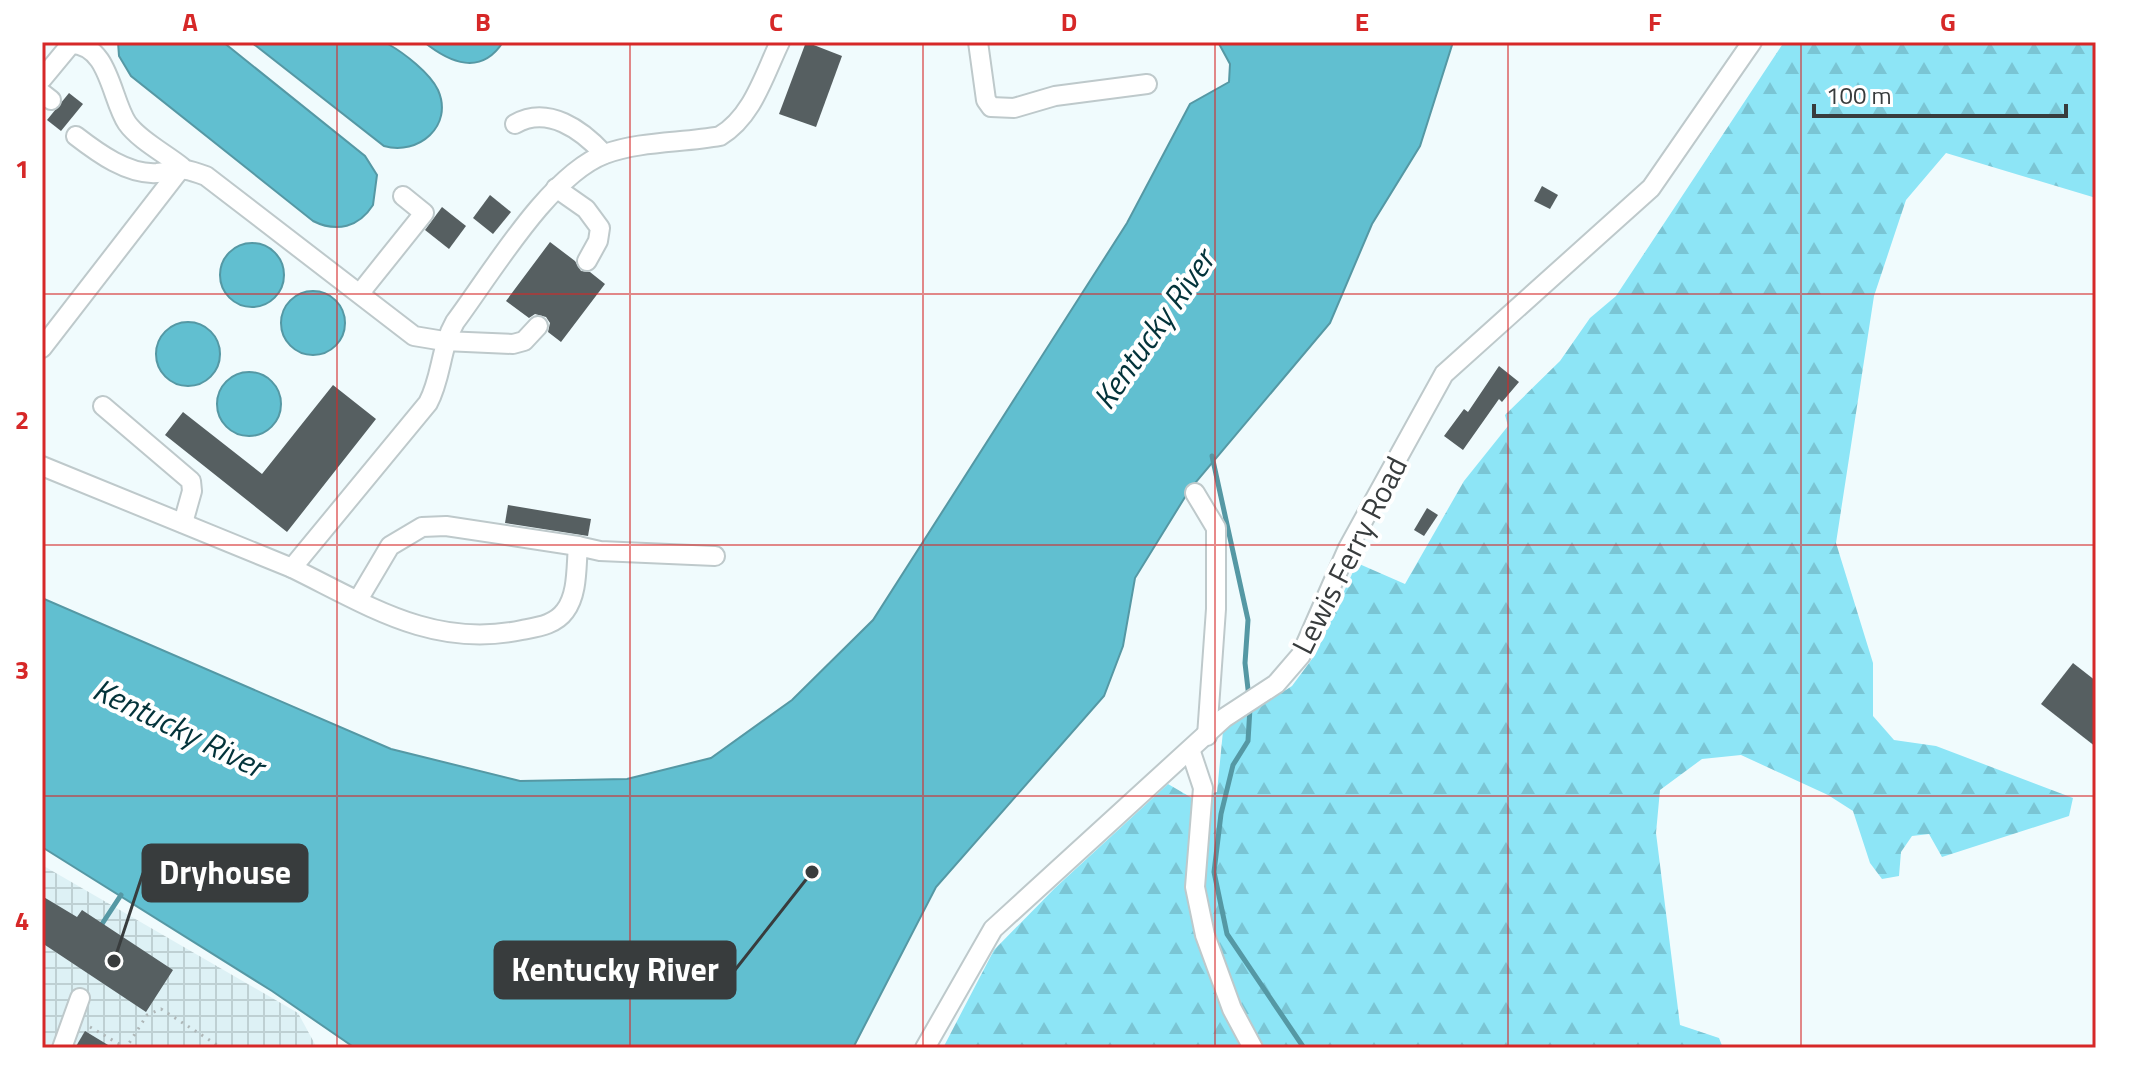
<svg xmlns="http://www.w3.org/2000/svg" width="2138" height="1090" viewBox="0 0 2138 1090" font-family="'Titillium Web',sans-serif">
  <defs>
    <pattern id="industrial-grid" width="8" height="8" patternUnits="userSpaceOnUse" patternTransform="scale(2)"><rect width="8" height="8" fill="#ddf1f5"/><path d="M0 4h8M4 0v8" fill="none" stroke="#bed0d3"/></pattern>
    <pattern id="forest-firs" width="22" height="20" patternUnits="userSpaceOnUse" patternTransform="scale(2)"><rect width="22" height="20" fill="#8de5f6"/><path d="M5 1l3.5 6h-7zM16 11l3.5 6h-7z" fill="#7ac5d4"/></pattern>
  </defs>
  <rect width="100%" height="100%" fill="#f0fbfd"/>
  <path fill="url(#industrial-grid)" d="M42 865 298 1013 317 1048H42Z"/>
  <path fill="url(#forest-firs)" d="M1784 42H2096V198L1946 153 1906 200 1874 296 1836 543 1873 663V716L1894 740 1936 746 2073 798 2069 816 1942 857 1929 834 1912 836 1901 852 1899 876 1882 879 1870 863 1853 811 1828 795 1741 755 1702 759 1660 790 1656 833 1680 1025 1719 1038 1723 1048H943L994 950 1055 888 1168 784 1192 798 1217 792 1223 731 1292 686 1315 655 1357 563 1405 584 1464 481 1508 426 1505 415 1560 361 1590 318 1616 296Z"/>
  <g fill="#61bfd0" stroke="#5598a4" stroke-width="2">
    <path d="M118 42H223L365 156 377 175 373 205C359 227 337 233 313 221L131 76 119 56Z"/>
    <path d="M251 42C274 42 374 36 388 44 404 53 430 73 438 90 454 126 418 156 384 146Z"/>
    <path d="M424 42H503C481 76 450 63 424 42Z"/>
    <path d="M1218 42H1453L1420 146 1372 224 1330 323 1190 489 1135 578 1123 646 1104 696 936 887 853 1048H355L272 991 42 847V598L391 749 520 781 627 779 711 758 792 700 873 620 1127 223 1190 104 1229 82 1230 64Z"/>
    <circle cx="252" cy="275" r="32"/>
    <circle cx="313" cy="323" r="32"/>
    <circle cx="188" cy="354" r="32"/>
    <circle cx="249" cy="404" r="32"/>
  </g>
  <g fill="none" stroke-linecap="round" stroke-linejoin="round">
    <g stroke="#5598a4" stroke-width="5">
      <path d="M1212 456 1248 620 1245 663 1249 698"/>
      <path d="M1250 708 1248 741 1233 765 1221 814 1214 872 1227 934 1304 1048"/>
      <path d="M102 924 121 895"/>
    </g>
  </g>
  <g fill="#565f61">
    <path d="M806 42 842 56 816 127 779 114Z"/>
    <path d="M69 93 83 104 61 131 47 120Z"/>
    <path d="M1542 186 1558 195 1550 209 1534 201Z"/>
    <path d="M490 195 511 212 493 234 473 218Z"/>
    <path d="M442 207 466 226 449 249 425 230Z"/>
    <path d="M550 242 575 261 581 271 590 272 605 284 561 342 548 332 550 323 546 317 535 314 529 318 506 301Z"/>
    <path d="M1499 366 1519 382 1502 402 1499 399 1463 450 1444 436 1464 409 1468 412Z"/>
    <path d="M333 385 376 419 287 532 165 435 183 412 262 474Z"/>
    <path d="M508 505 591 519 588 536 505 523Z"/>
    <path d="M1427 508 1438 515 1424 536 1414 530Z"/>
    <path d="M2073 663 2096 681V747L2041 704Z"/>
    <path d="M42 896 77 917 82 910 173 970 146 1012 42 943Z"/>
    <path d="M85 1031 113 1048H75Z"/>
  </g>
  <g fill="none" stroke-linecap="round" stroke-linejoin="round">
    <g stroke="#bec9cb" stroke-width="22">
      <g id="minor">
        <path d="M978 42 986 100 991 107 1014 108 1055 96 1147 84"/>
        <path d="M42 79 71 44C109 44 111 99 127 123 139 140 166 154 182 167L42 348"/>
        <path d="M42 93 51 100"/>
        <path d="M515 124C548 105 582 130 604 154"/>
        <path d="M76 136C98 153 128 175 157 173 183 170 179 166 206 176L414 336 444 341 513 344 524 341 538 326"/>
        <path d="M556 188 586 209 600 228 598 241 587 261"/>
        <path d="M360 293 424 213 403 196"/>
        <path d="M103 406 191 481 192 491 183 523"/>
        <path d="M42 466 292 568 428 403C442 377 440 348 455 322 491 274 549 175 605 154 640 141 683 143 720 136 753 116 764 75 780 42"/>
        <path d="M1195 493 1216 528V609L1207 736"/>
        <path d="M292 568C368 605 433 649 522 630 537 627 555 625 565 611 578 594 576 567 578 546L600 551 715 556"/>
        <path d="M358 600 390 546 422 527 446 526 578 546"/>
        <path d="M1191 752 1203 788 1195 887 1205 935 1232 1009 1253 1048"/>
        <path d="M62 1048 80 998"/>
        <path d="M925 1048 993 929 1224 718 1276 684 1301 655 1348 548 1444 374 1651 188 1752 42"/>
      </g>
    </g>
    <path stroke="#aeb7b8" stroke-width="3" stroke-dasharray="2 6" stroke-linecap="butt" d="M90 1027 126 1048 147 1015 161 1009 222 1048"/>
    <use href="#minor" stroke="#fff" stroke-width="18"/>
  </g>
  <path fill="none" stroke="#d62828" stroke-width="2" stroke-opacity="0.55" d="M337 42V1048M630 42V1048M923 42V1048M1215 42V1048M1508 42V1048M1801 42V1048M42 294H2096M42 545H2096M42 796H2096"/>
  <g text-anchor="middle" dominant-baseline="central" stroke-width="8" stroke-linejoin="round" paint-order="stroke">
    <g font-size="30" fill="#383c3d" stroke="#fff">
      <text transform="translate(1349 555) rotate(-63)">Lewis Ferry Road</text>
    </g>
    <g font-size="32" font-style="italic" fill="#03333a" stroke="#fff">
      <text transform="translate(1153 329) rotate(-55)">Kentucky River</text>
      <text transform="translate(179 727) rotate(26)">Kentucky River</text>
    </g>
  </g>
  <path fill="none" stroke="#383c3d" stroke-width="3" d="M114 961L143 873M812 872L735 970"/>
  <g fill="#383c3d" stroke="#fff" stroke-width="3">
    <circle cx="114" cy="961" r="8"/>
    <circle cx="812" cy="872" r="8"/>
  </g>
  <g fill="#383c3d" stroke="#383c3d" stroke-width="3">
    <rect x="143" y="845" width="164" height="56" rx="8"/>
    <rect x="495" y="942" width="240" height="56" rx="8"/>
  </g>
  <g font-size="32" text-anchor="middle" font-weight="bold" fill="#fff">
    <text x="225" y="884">Dryhouse</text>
    <text x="615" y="981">Kentucky River</text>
  </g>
  <rect width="2138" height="1090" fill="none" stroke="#ffffff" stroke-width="88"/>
  <path d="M1814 104v12h252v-12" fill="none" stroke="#383c3d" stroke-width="4"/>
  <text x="1826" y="104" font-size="24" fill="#383c3d" stroke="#ffffff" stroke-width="6" paint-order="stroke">100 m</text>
  <rect x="44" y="44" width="2050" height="1002" fill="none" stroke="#d62828" stroke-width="3"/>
  <g font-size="26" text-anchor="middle" font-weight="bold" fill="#d62828">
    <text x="190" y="31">A</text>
    <text x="483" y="31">B</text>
    <text x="776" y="31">C</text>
    <text x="1069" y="31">D</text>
    <text x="1362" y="31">E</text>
    <text x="1655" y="31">F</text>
    <text x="1948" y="31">G</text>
    <text x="22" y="178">1</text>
    <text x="22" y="429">2</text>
    <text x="22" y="679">3</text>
    <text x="22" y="930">4</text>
  </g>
</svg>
